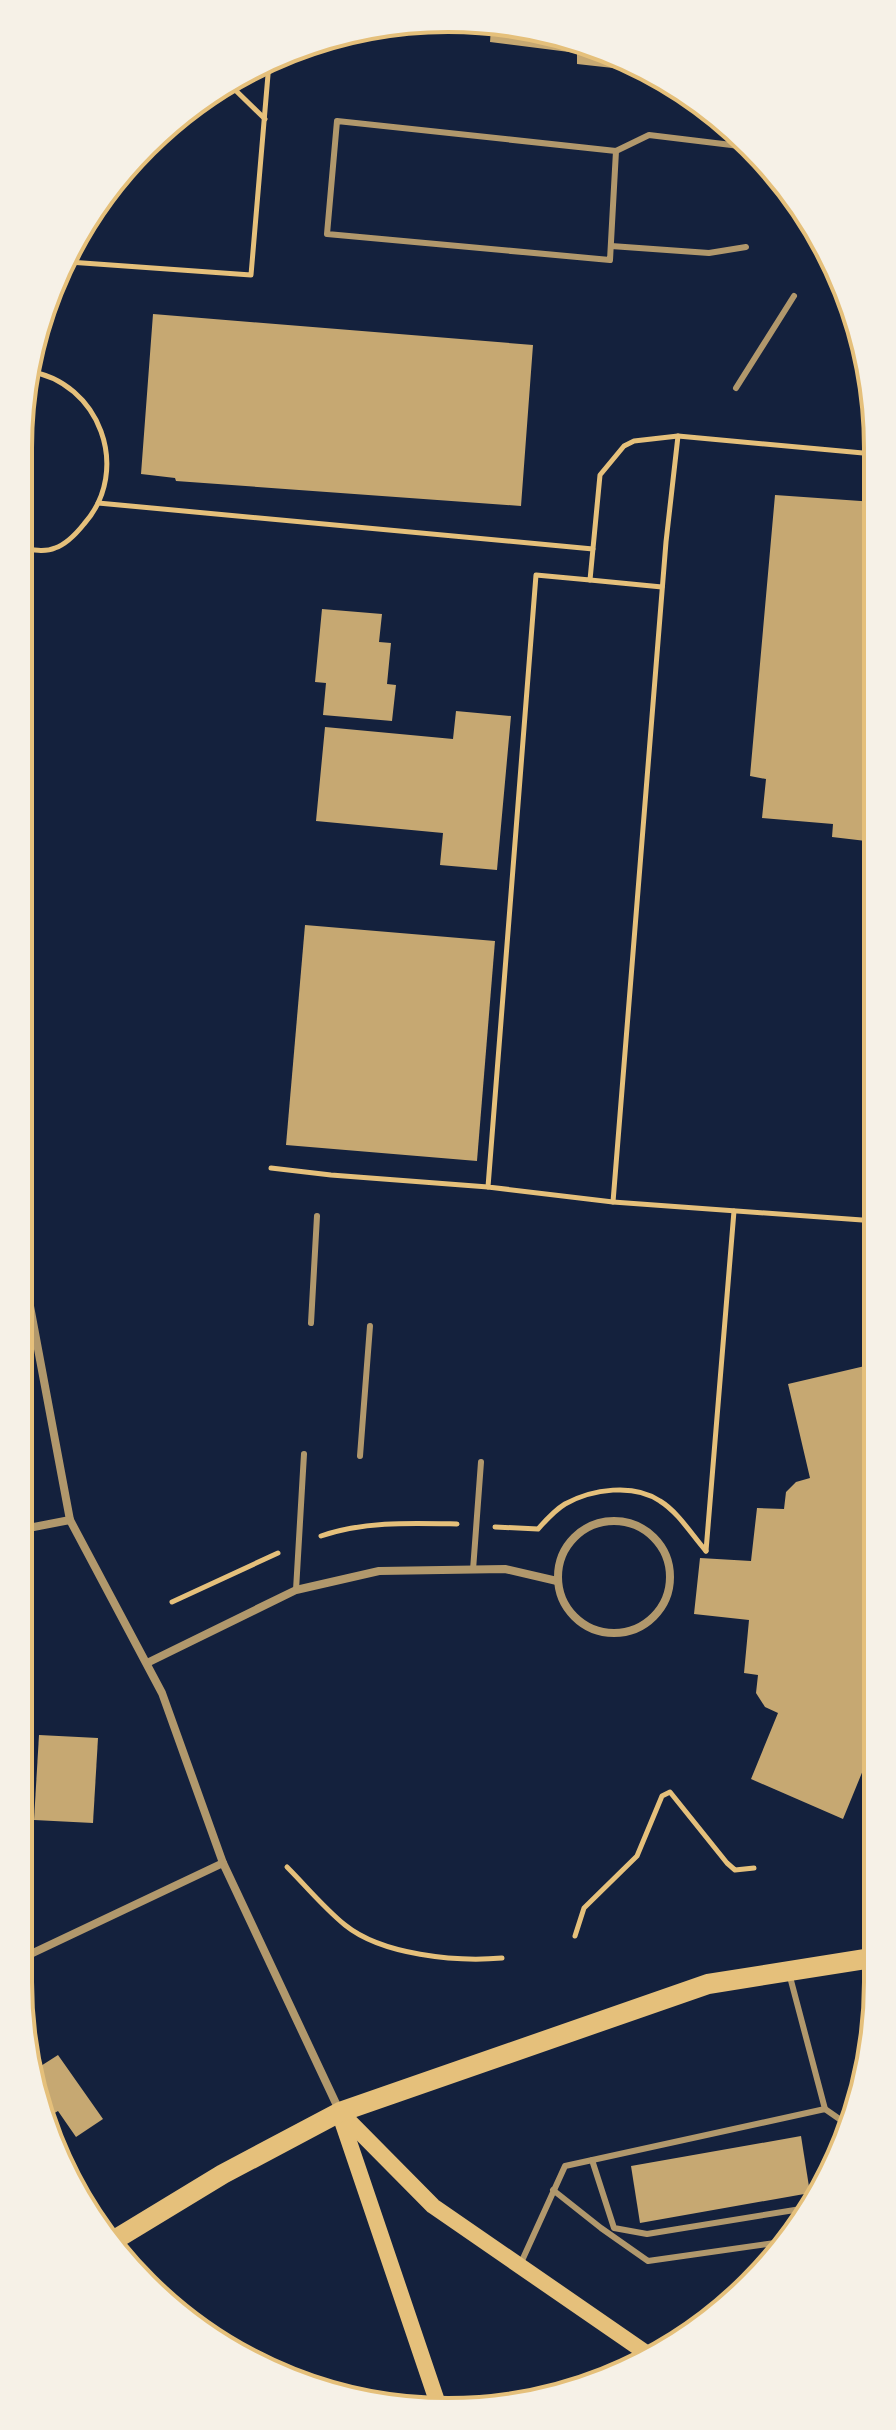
<svg xmlns="http://www.w3.org/2000/svg" width="896" height="2430" viewBox="0 0 896 2430" font-family="'Work Sans',sans-serif">
  <rect width="100%" height="100%" fill="#14213d"/>
  <g fill="#c6a872">
    <path d="M491 28 560 33 632 66 631 70 577 64V53L490 42Z"/>
    <path d="M153 314 533 345 521 506 176 481 175 478 141 474Z"/>
    <path d="M775 495 875 502V826H868L866 841 832 837 833 824 762 818 766 779 750 776Z"/>
    <path d="M322 609 382 614 379 642 391 643 387 684 396 685 392 721 323 715 326 683 315 682Z"/>
    <path d="M456 711 511 716 497 870 440 865 443 833 316 821 325 727 453 739Z"/>
    <path d="M305 925 495 941 477 1161 286 1145Z"/>
    <path d="M865 1366 877 1415V1736L843 1819 751 1779 778 1713 765 1707 756 1693 758 1675 744 1673 749 1620 694 1614 700 1558 751 1561 757 1508 784 1509 786 1492 796 1482 810 1478 788 1384Z"/>
    <path d="M39 1735 98 1738 93 1823 34 1820Z"/>
    <path d="M58 2055 103 2119 76 2137 58 2111 41 2121 33 2071Z"/>
    <path d="M801 2136 810 2193 640 2223 631 2166Z"/>
  </g>
  <g fill="none" stroke-linecap="round" stroke-linejoin="round">
    <g stroke="#e5c07b" stroke-width="5">
      <path d="M226 81 265 119"/>
      <path d="M214 93 252 69"/>
      <path d="M69 262 251 275 269 63"/>
      <path d="M874 454 678 436 666 542 613 1202 876 1221"/>
      <path d="M98 503 593 549"/>
      <path d="M18 548C29 549 44 553 55 548 67 544 76 534 84 524 132 470 100 382 28 371"/>
      <path d="M590 580 662 587"/>
      <path d="M271 1168 331 1175 488 1187"/>
      <path d="M613 1202 488 1187 536 575 590 580 600 475 624 446 634 441 678 436"/>
      <path d="M495 1527 538 1529C546 1520 555 1510 565 1504 592 1489 634 1483 660 1501 678 1512 692 1535 706 1551"/>
      <path d="M321 1536C364 1521 412 1523 457 1524"/>
      <path d="M706 1551 734 1211"/>
      <path d="M172 1602 278 1553"/>
      <path d="M287 1867C306 1886 324 1908 345 1925 382 1955 456 1962 502 1958"/>
      <path d="M575 1936 584 1908 637 1856 662 1796 670 1792 727 1863 735 1870 754 1868"/>
    </g>
    <g stroke="#b1986c" stroke-width="6">
      <path d="M616 151 610 260 327 234 337 121 616 151 649 135 748 147"/>
      <path d="M611 246 709 253 746 247"/>
      <path d="M736 388 794 296"/>
      <path d="M311 1323 317 1216"/>
      <path d="M360 1456 370 1326"/>
      <path d="M473 1570 481 1462"/>
      <path d="M296 1590 304 1454"/>
      <path d="M789 1973 825 2109"/>
      <path d="M592 2160 614 2228 647 2234 807 2208"/>
      <path d="M553 2190 601 2228 648 2261 775 2243"/>
      <path d="M520 2265 565 2166 825 2109 848 2125"/>
    </g>
    <g stroke="#b1986c" stroke-width="8">
      <path d="M18 1242 70 1520 162 1693 223 1863 340 2112"/>
      <circle cx="614" cy="1577" r="56"/>
      <path d="M18 1530 70 1520"/>
      <path d="M147 1663 296 1590 379 1571 505 1569 557 1581"/>
      <path d="M18 1960 223 1863"/>
    </g>
    <g stroke="#e5c07b" stroke-width="16">
      <path d="M340 2112 433 2206 649 2355"/>
      <path d="M341 2118 439 2407"/>
    </g>
    <path stroke="#e5c07b" stroke-width="20" d="M111 2242 223 2174 340 2112 708 1984 878 1957"/>
  </g>
  <path d="M0 0H896V2430H0ZM448 32H448A416 416 0 0 1 864 448V1982A416 416 0 0 1 448 2398H448A416 416 0 0 1 32 1982V448A416 416 0 0 1 448 32Z" fill="#f6f1e7" fill-rule="evenodd"/>
  <path fill="none" stroke="#e5c07b" stroke-width="4" d="M448 32H448A416 416 0 0 1 864 448V1982A416 416 0 0 1 448 2398H448A416 416 0 0 1 32 1982V448A416 416 0 0 1 448 32Z"/>
</svg>
